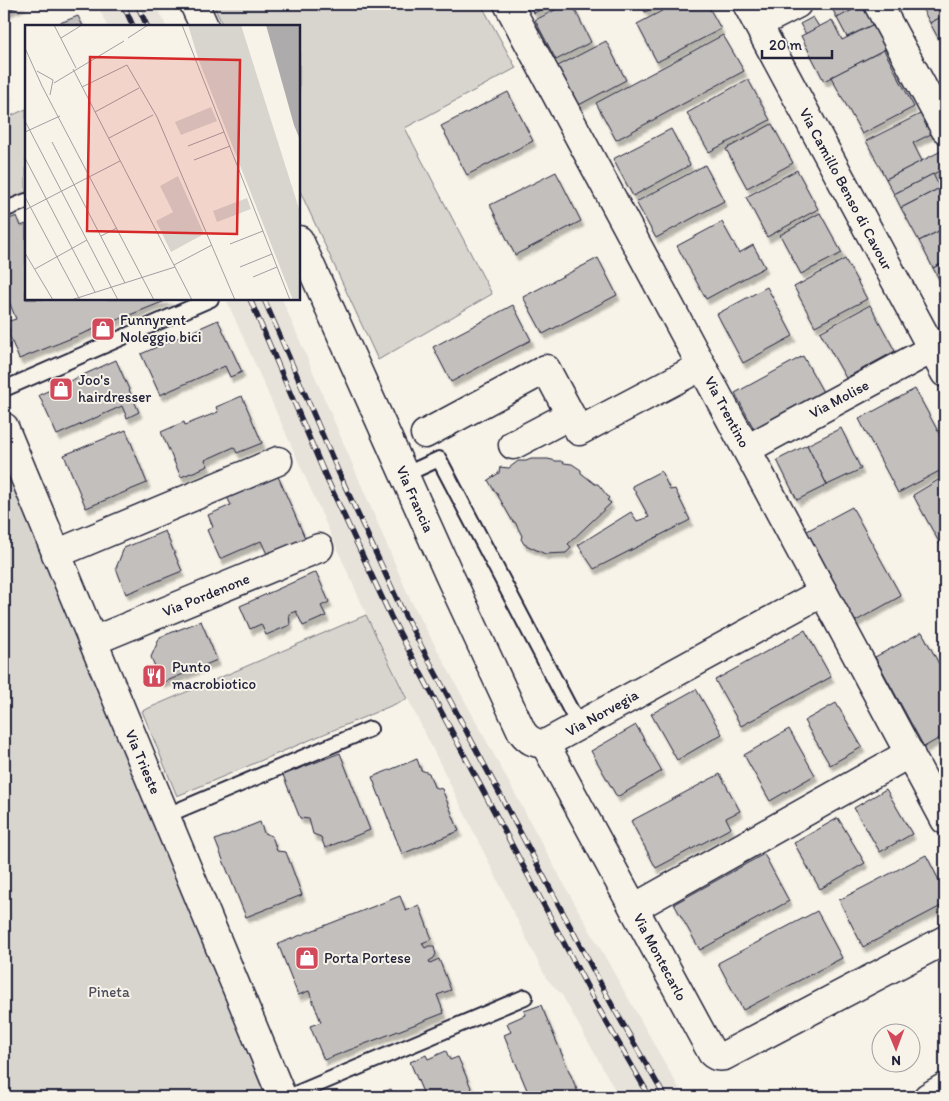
<svg xmlns="http://www.w3.org/2000/svg" width="949" height="1101" viewBox="0 0 949 1101" font-family="Itim,sans-serif">
  <defs>
    <filter id="shadow"><feDropShadow dx="3" dy="5.5" stdDeviation="1" flood-color="#0004"/></filter>
  </defs>
  <rect width="100%" height="100%" fill="#f7f3e8"/>
  <filter id="ink" filterUnits="userSpaceOnUse"><feTurbulence type="fractalNoise" baseFrequency=".02" numOctaves="2"/><feDisplacementMap in="SourceGraphic" scale="10" xChannelSelector="R" yChannelSelector="G"/><feConvolveMatrix kernelMatrix="1 2 1 2 8 2 1 2 1" color-interpolation-filters="sRGB"/></filter>
  <g filter="url(#ink)">
    <g fill="#e7e3db">
      <path d="M97 4H156L166 26H107Z"/>
      <path d="M226 299H282L410 599 561 879 684 1097H619L562 995 546 978 368 618Z"/>
    </g>
    <g fill="#d8d5cf" stroke="#7d7c85">
      <path d="M213 4H481L516 68 405 128 492 294 378 360 299 189V26H223Z"/>
      <path d="M26 109V194L4 203V119Z"/>
      <path d="M4 464 163 843 262 1086 266 1097H4Z"/>
      <path d="M366 615 407 699 177 796 142 711Z"/>
    </g>
    <g fill="#c2bfbd" stroke="#22223b" filter="url(#shadow)">
      <path d="M4 4H23L4 12Z"/>
      <path d="M529 4H551L534 13Z"/>
      <path d="M567 4H572L591 42 556 60 535 20Z"/>
      <path d="M641 4H660L645 12Z"/>
      <path d="M675 4H707L721 29 657 62 637 24Z"/>
      <path d="M830 4H864L837 18Z"/>
      <path d="M864 4H868L878 22 847 37 837 18Z"/>
      <path d="M920 4H945V15L930 23Z"/>
      <path d="M945 15V51L930 23Z"/>
      <path d="M78 16 83 26H52Z"/>
      <path d="M813 17 819 27 806 34 800 24Z"/>
      <path d="M832 20 842 40 878 22 891 46 824 81 801 36Z"/>
      <path d="M723 35 744 71 616 140 596 103Z"/>
      <path d="M606 41 626 80 577 106 556 67Z"/>
      <path d="M884 50 914 107 862 134 831 77Z"/>
      <path d="M945 77V88L941 80Z"/>
      <path d="M748 79 770 120 709 152 687 113Z"/>
      <path d="M4 86 8 95 4 97Z"/>
      <path d="M508 92 533 141 467 175 441 126Z"/>
      <path d="M926 111 937 131 913 143 922 161 886 179 866 141Z"/>
      <path d="M772 124 793 163 747 188 726 149Z"/>
      <path d="M671 129 690 165 633 196 613 159Z"/>
      <path d="M945 149V168L894 194 886 179Z"/>
      <path d="M705 165 724 201 656 238 636 202Z"/>
      <path d="M797 170 818 209 767 237 746 197Z"/>
      <path d="M556 172 581 221 515 255 490 205Z"/>
      <path d="M933 174 940 188 901 208 894 194Z"/>
      <path d="M940 188 945 198V228L919 241 901 208Z"/>
      <path d="M820 213 842 253 801 274 780 235Z"/>
      <path d="M17 216 21 226 26 224V299H170L19 359 8 332 10 331 6 322 16 319 4 289V221Z"/>
      <path d="M722 222 739 253 753 245 765 267 706 299 677 246Z"/>
      <path d="M945 228V262L933 268 919 241Z"/>
      <path d="M598 258 617 295 543 334 523 297Z"/>
      <path d="M845 259 867 299 815 326 794 287Z"/>
      <path d="M945 262V280L941 283 933 268Z"/>
      <path d="M767 287 793 336 743 363 717 314Z"/>
      <path d="M513 305 531 340 451 382 433 347Z"/>
      <path d="M870 305 895 351 846 378 820 332Z"/>
      <path d="M218 320 242 372 230 377 225 366 160 395 141 354Z"/>
      <path d="M803 356 823 392 754 429 735 393Z"/>
      <path d="M116 360 139 412 127 418 122 406 57 435 39 395Z"/>
      <path d="M915 389 945 444V468L898 493 859 419Z"/>
      <path d="M242 396 262 443 237 453 234 447 205 460 208 466 181 477 161 432 184 422 185 425 218 412 216 407Z"/>
      <path d="M841 428 861 469 827 485 807 445Z"/>
      <path d="M126 430 147 483 86 508 64 455Z"/>
      <path d="M807 445 827 485 797 500 777 460Z"/>
      <path d="M531 459H548L556 461H561L564 463 572 464 581 470V473L595 484H598L609 498 607 500 611 503 568 544 571 547 570 549 566 553 545 554 524 544 521 539 522 536 515 522H513L496 492H495L488 480 499 473 500 467 509 468 518 461H526Z"/>
      <path d="M661 471 670 490 675 489 690 520 594 569 578 545 631 512 637 521 649 517 632 486Z"/>
      <path d="M277 474 305 538 267 554 261 541 220 559 207 530 213 527 208 515 231 505 227 497Z"/>
      <path d="M945 476V553L913 495Z"/>
      <path d="M852 507 901 596 854 622 805 532Z"/>
      <path d="M165 531 182 571 126 594 116 568 124 548Z"/>
      <path d="M316 572 329 602 321 606 326 616 303 626 296 611 289 614 290 625 266 635 261 624 250 629 240 606Z"/>
      <path d="M201 621 217 660 162 683 151 657 160 637Z"/>
      <path d="M805 630 831 677 741 726 715 680Z"/>
      <path d="M922 632 945 675V735L924 747 875 657Z"/>
      <path d="M696 689 722 734 677 760 651 714Z"/>
      <path d="M836 703 862 747 830 765 804 721Z"/>
      <path d="M636 725 662 771 617 797 591 751Z"/>
      <path d="M789 729 815 775 770 801 744 755Z"/>
      <path d="M340 753 370 830 325 848 321 837 313 834 309 819 300 818 283 775Z"/>
      <path d="M417 759 421 770 429 773 434 787 442 789 459 831 402 854 372 777Z"/>
      <path d="M945 772V788L938 776Z"/>
      <path d="M720 774 740 811 726 818 731 828 656 868 631 821Z"/>
      <path d="M886 789 912 834 880 852 854 808Z"/>
      <path d="M838 818 865 863 820 889 794 843Z"/>
      <path d="M260 822 264 833 272 836 277 851 286 852 302 895 246 917 215 840Z"/>
      <path d="M764 854 789 901 700 950 674 904Z"/>
      <path d="M926 855 945 892V904L863 947 839 900Z"/>
      <path d="M400 896 406 911 419 905 432 939 422 943 425 948 429 946H434L435 951 436 954 434 958 429 961 430 963 439 959 451 990 437 995 444 1013 324 1060 310 1026 321 1022 309 991 298 995 278 944Z"/>
      <path d="M817 911 842 958 743 1010 718 963Z"/>
      <path d="M541 1005 580 1097H530L504 1035 511 1032 507 1023 525 1015 524 1011Z"/>
      <path d="M446 1051 450 1060 458 1057 475 1097H425L410 1062 426 1055 428 1059Z"/>
      <path d="M391 1089 395 1097H372Z"/>
    </g>
    <g fill="none" stroke-linecap="round" stroke-linejoin="round">
      <g stroke="#22223b" stroke-width="18">
        <g id="lane">
          <path d="M4 210 26 201"/>
          <path d="M4 389 211 299"/>
          <path d="M404 475 439 459 579 726"/>
          <path d="M165 816 370 729"/>
          <path d="M288 1097 525 997"/>
        </g>
      </g>
      <g stroke="#22223b" stroke-width="31">
        <g id="street">
          <path d="M194 4 204 26"/>
          <path d="M508 4 945 820"/>
          <path d="M878 4 945 129"/>
          <path d="M758 24 797 4"/>
          <path d="M299 240 451 579 522 732C529 741 534 743 545 744"/>
          <path d="M425 434 546 369 579 431 702 366"/>
          <path d="M513 445 570 415"/>
          <path d="M747 449 945 342"/>
          <path d="M56 554 278 461"/>
          <path d="M93 641 319 548"/>
          <path d="M545 744 712 1053C716 1057 719 1057 724 1056L945 940"/>
          <path d="M545 744 823 592"/>
          <path d="M634 908 910 753"/>
        </g>
      </g>
      <g stroke="#22223b" stroke-width="31">
        <g id="secondary">
          <path d="M4 427 282 1097"/>
          <path d="M928 1097 945 1087"/>
        </g>
      </g>
      <g stroke="#22223b" stroke-width="31">
        <path id="primary" d="M747 4 945 373"/>
      </g>
      <use href="#lane" stroke="#f7f3e8" stroke-width="14"/>
      <use href="#street" stroke="#f7f3e8" stroke-width="28"/>
      <use href="#secondary" stroke="#f7f3e8" stroke-width="28"/>
      <use href="#primary" stroke="#f7f3e8" stroke-width="28"/>
      <g stroke="#22223b" stroke-width="5.5">
        <g id="rail">
          <path d="M123 4 133 26"/>
          <path d="M137 4 147 26"/>
          <path d="M250 299 326 477 391 617 600 1011 650 1097"/>
          <path d="M264 299 338 471 402 610 612 1005 665 1097"/>
        </g>
      </g>
      <use href="#rail" stroke="#f7f3e8" stroke-width="4" stroke-dasharray="11" stroke-linecap="butt"/>
    </g>
  </g>
  <defs>
    <g id="shop-square" transform="scale(1.25)"><rect x="-9" y="-9" width="18" height="18" rx="4" fill="#d1495b" stroke="#f7f3e8"/><path d="M-5-2.5h2.3a2.7 3.5 0 0 1 5.4 0H5L5.5 6h-11ZM-1.5-2.5h3a1.5 2.3 0 0 0-3 0Z" fill="#fff"/></g>
    <g id="restaurant-square" transform="scale(1.25)"><rect x="-9" y="-9" width="18" height="18" rx="4" fill="#d1495b" stroke="#f7f3e8"/><path d="M-5-6h1v4h1v-4h1v4h1v-4h1v5L-1.5 .5V6h-2V.5L-5-1ZM5-6V6H3V1.5H1.5Q1.5-4 5-6Z" fill="#fff"/></g>
  </defs>
  <g fill-rule="evenodd">
    <use href="#shop-square" x="103" y="329"/>
    <use href="#shop-square" x="61" y="389"/>
    <use href="#restaurant-square" x="154" y="676"/>
    <use href="#shop-square" x="307" y="958"/>
  </g>
  <g text-anchor="middle" dominant-baseline="central" stroke-width="4" stroke-linejoin="round" paint-order="stroke">
    <g font-size="15" fill="#22223b" stroke="#f7f3e8">
      <text transform="translate(846 189) rotate(62)">Via Camillo Benso di Cavour</text>
      <text transform="translate(839 399) rotate(-28)">Via Molise</text>
      <text transform="translate(727 412) rotate(62)">Via Trentino</text>
      <text transform="translate(415 499) rotate(66)">Via Francia</text>
      <text transform="translate(206 595) rotate(-22)">Via Pordenone</text>
      <text transform="translate(602 713) rotate(-29)">Via Norvegia</text>
      <text transform="translate(143 762) rotate(67)">Via Trieste</text>
      <text transform="translate(660 957) rotate(62)">Via Montecarlo</text>
    </g>
    <g font-size="15" fill="#22223b" stroke="#f7f3e8" text-anchor="start">
      <text x="120" y="320">Funnyrent<tspan x="120" dy="17">Noleggio bici</tspan></text>
      <text x="78" y="380">Joo's<tspan x="78" dy="17">hairdresser</tspan></text>
      <text x="172" y="667">Punto<tspan x="172" dy="17">macrobiotico</tspan></text>
      <text x="324" y="958">Porta Portese</text>
    </g>
    <g font-size="15" fill="#504f60" stroke="#f7f3e8">
      <text x="109" y="992">Pineta</text>
    </g>
  </g>
  <g transform="translate(25 25)">
    <rect width="275" height="275" fill="#f7f3e8"/>
    <path d="M163 0H216L275 187V275H268L174 36ZM186 82 192 96 156 110 150 97ZM153 151 179 209 146 227 131 196 148 187 135 161ZM222 173 226 184 192 197 188 186Z" fill="#d8d5cf"/>
    <path d="M241 0H275V115L269 100Z" fill="#aeabad"/>
    <path fill="none" stroke="#a29fa3" stroke-width="1" d="M29 0 51 43M157 0 265 275M36 13 57 0M103 13 123 0M0 23 17 61 129 275M48 44 167 275M12 46 28 55 25 70M29 58 99 16M57 62 102 40 132 92 210 275M70 87 114 63M0 96 93 275M0 107 35 91M84 113 128 90M27 117 100 258M163 121 199 107M0 133 70 267M169 135 205 121M0 172 55 275M0 185 95 136M76 211 92 203M205 219 238 206M0 228 28 275M149 240 187 220M215 242 247 229M10 244 62 215M228 252 252 242M46 275 150 242"/>
    <path fill="#d62828" fill-opacity="0.15" stroke="#d62828" stroke-width="2.5" d="M65 32 215 35 212 209 62 206Z"/>
    <rect width="275" height="275" fill="none" stroke="#22223b" stroke-width="2.5"/>
  </g>
  <rect width="949" height="1101" fill="none" stroke="#f7f3e8" stroke-width="20"/>
  <rect x="10" y="10" width="929" height="1081" fill="none" stroke="#22223b" stroke-width="2" filter="url(#ink)"/>
  <g transform="translate(896 1048) rotate(179)"><circle r="24" fill="#f7f3e8" stroke="#a29fa3"/>
  <path d="M0-4L9 19L0 12L-9 19Z" fill="#d1495b"/>
  <text y="-8" font-size="14" font-weight="bold" text-anchor="middle" fill="#22223b">N</text>
  </g>
  <path d="M762 50v8h70v-8" fill="none" stroke="#22223b" stroke-width="2.5"/>
  <text x="769" y="50" font-size="15" fill="#22223b" stroke="#f7f3e8" stroke-width="4" paint-order="stroke">20 m</text>
</svg>
